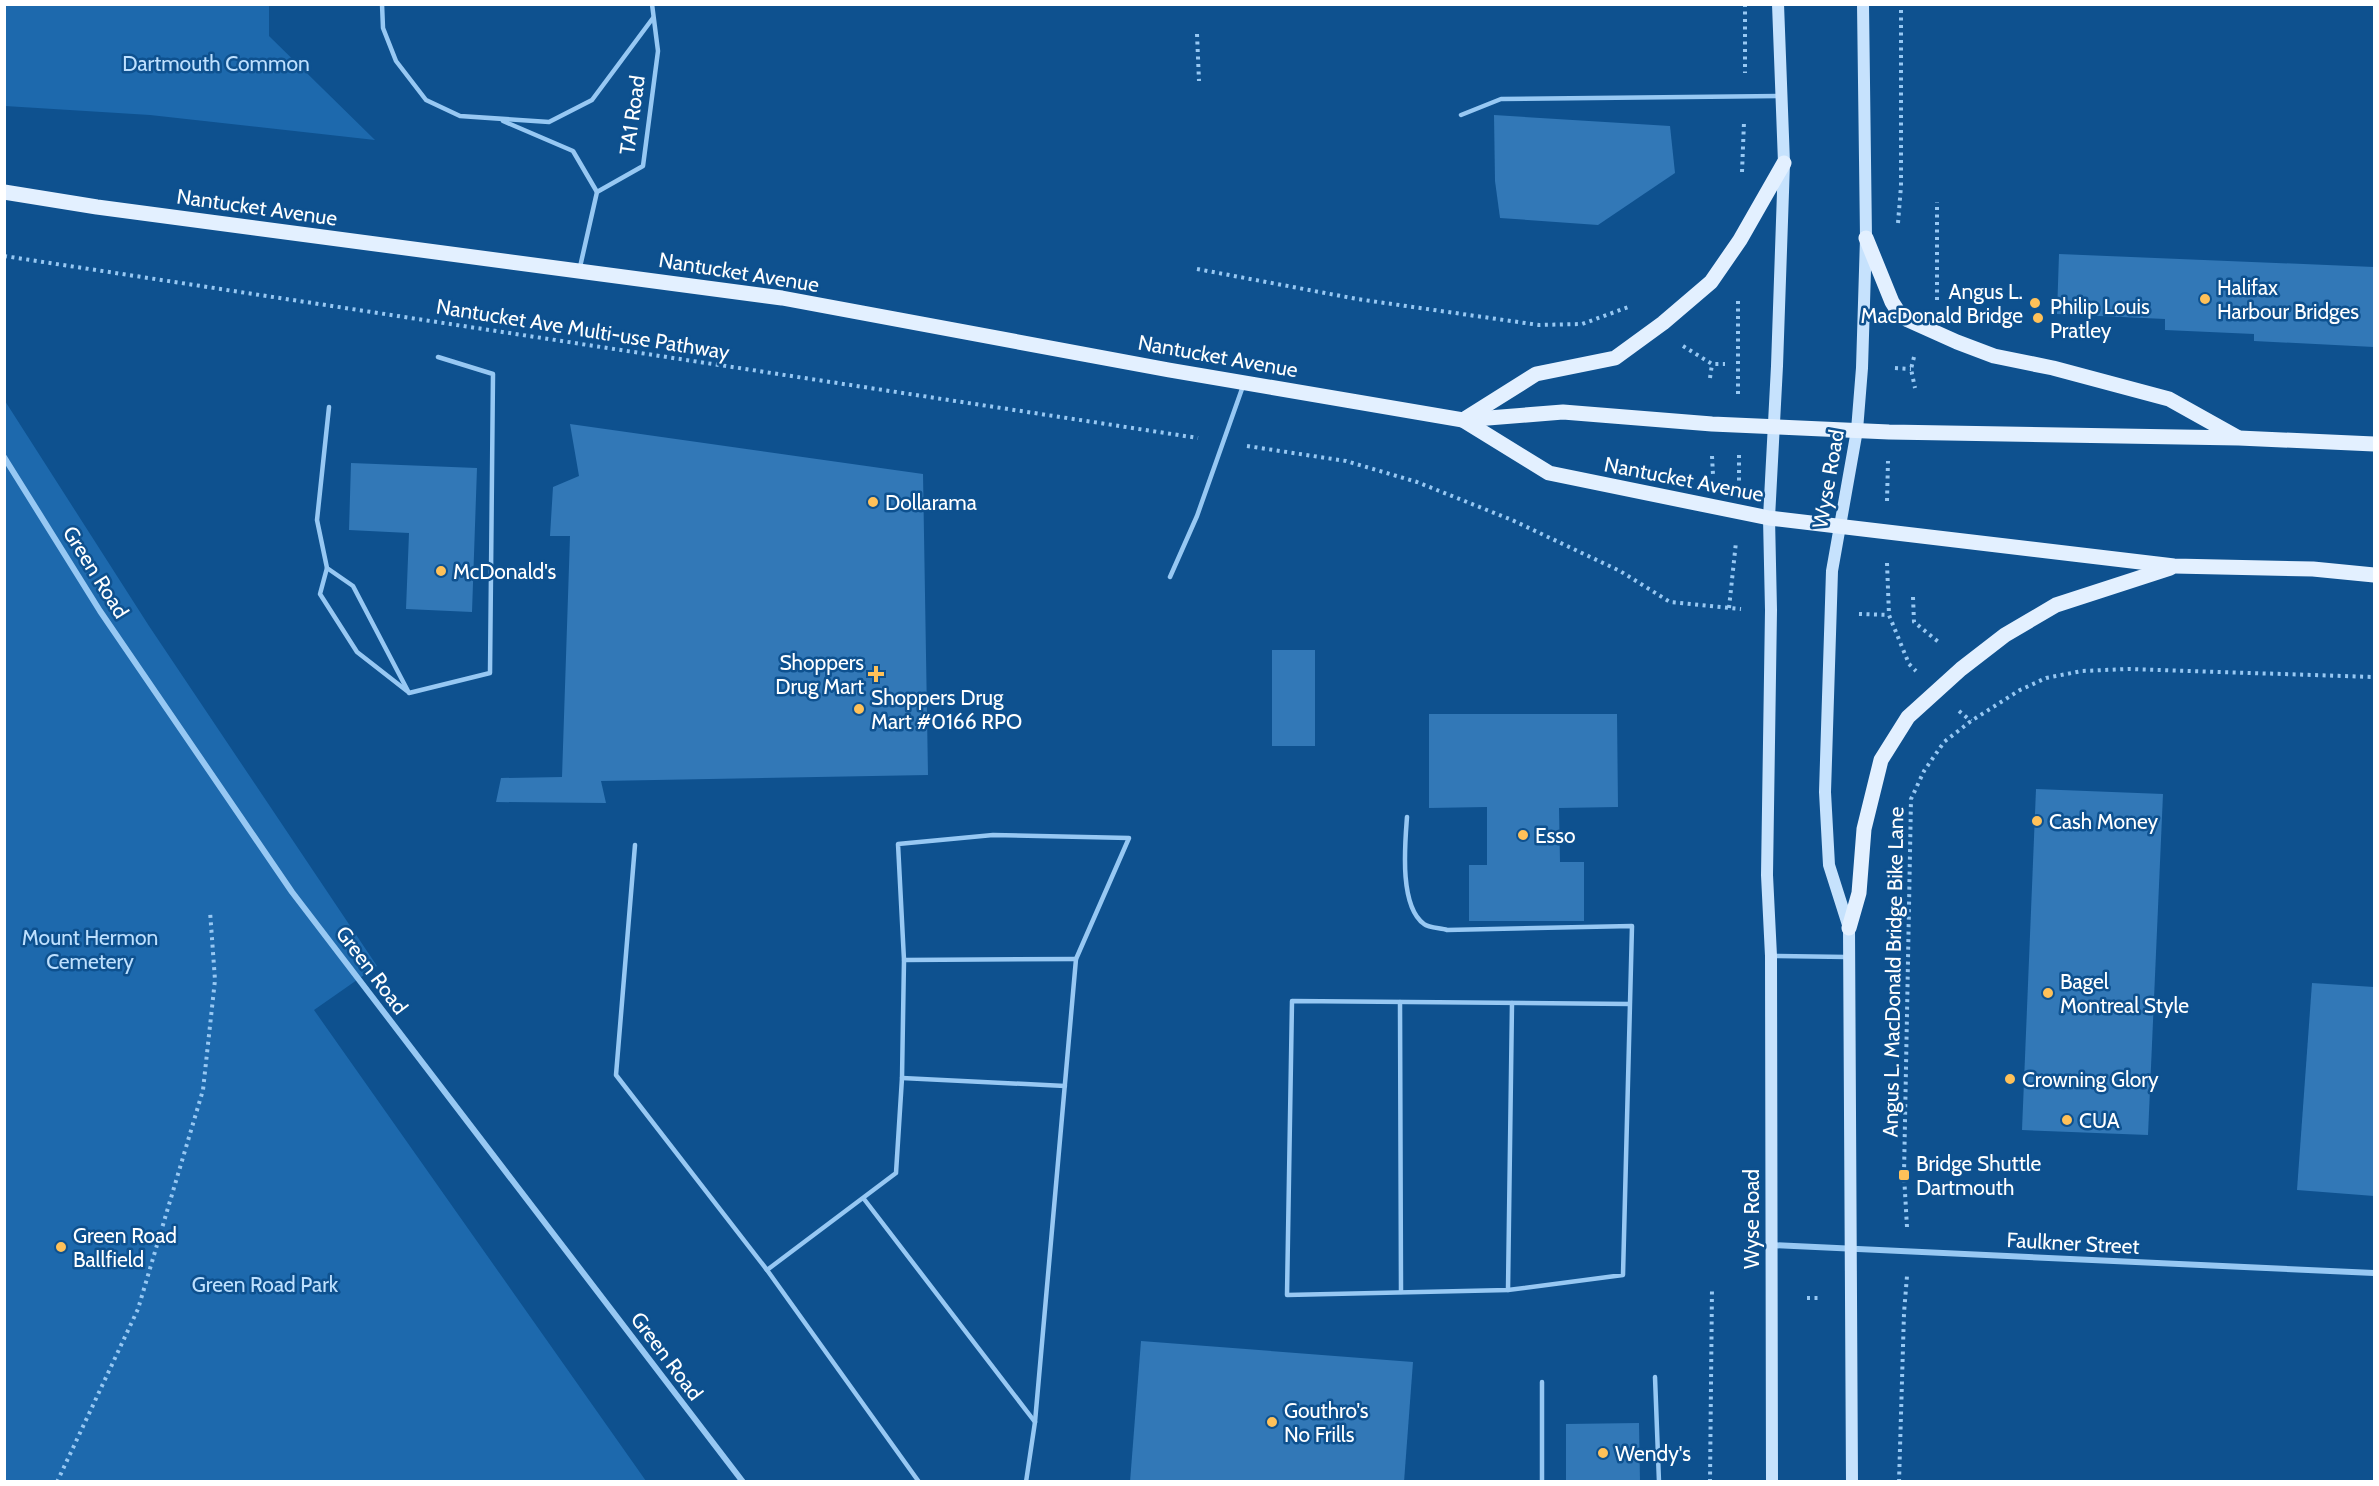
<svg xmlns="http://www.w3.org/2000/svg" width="2379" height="1486" viewBox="0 0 2379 1486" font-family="Cabin,sans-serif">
  <rect width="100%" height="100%" fill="#0e518f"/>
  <g fill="#1d69ad">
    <path d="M4 5H269V36L375 140 150 115 5 106Z"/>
    <path d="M5 401 149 626 377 966 314 1010 646 1481H5Z"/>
  </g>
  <g fill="#3278b7">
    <path d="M1494 115 1670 126 1675 173 1598 225 1500 218 1495 181Z"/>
    <path d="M2059 254 2374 267V347L2254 341V334L2165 330V319L2057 314Z"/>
    <path d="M570 424 923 474 928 775 601 781 606 803 496 802 501 778 562 777 570 536H550L553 487 579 476Z"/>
    <path d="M351 463 477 468 472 612 406 609 409 533 349 530Z"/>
    <rect x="1272" y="650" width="43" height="96"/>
    <path d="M1429 714H1617L1618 807 1559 808 1560 862H1584V921H1469V865H1487V807L1429 808Z"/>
    <path d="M2036 789 2163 794 2148 1135 2022 1130Z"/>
    <path d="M2312 983 2374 987V1196L2297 1190Z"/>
    <path d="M1141 1341 1413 1362 1404 1482H1130Z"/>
    <path d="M1639 1423 1640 1482H1566V1424Z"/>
  </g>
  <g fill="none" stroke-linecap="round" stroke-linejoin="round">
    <g stroke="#97c8f3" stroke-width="4" stroke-dasharray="3 4.5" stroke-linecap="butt">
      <path d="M1745 4V73"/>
      <path d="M1197 34 1199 81"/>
      <path d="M1742 172 1744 122"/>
      <path d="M1898 223 1901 186V4"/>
      <path d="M4 256 1198 438"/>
      <path d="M1197 269 1357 299 1539 325 1582 324 1631 306"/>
      <path d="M1937 300V202"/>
      <path d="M1683 346 1712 364H1725"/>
      <path d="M1914 357 1911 369 1915 388"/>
      <path d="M1895 368 1911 369"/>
      <path d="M1710 378 1712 364"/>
      <path d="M1738 394V299"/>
      <path d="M1247 446 1346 461 1417 482 1512 520 1620 571 1670 602 1741 609"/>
      <path d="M1739 455V481"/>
      <path d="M1712 456 1713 475"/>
      <path d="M1887 501 1888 461"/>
      <path d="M1887 563 1889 615 1909 664 1916 671"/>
      <path d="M1913 597 1914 622 1941 644"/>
      <path d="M1729 608 1736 542"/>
      <path d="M1859 614 1889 615"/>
      <path d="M1959 711 1971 721"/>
      <path d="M1907 1227 1904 1175 1911 799 1924 771 1944 742 1971 721 2020 690 2046 678 2082 671 2128 669 2374 677"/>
      <path d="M1807 1298H1822"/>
      <path d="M57 1482 138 1309 203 1090 215 980 210 911"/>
      <path d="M1710 1482 1712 1287"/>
      <path d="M1899 1482 1904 1313 1907 1276"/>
    </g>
    <g stroke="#97c8f3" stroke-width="4.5">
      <path d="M382 4 383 28 396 61 426 100 460 116 549 122 592 100 653 18"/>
      <path d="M1461 115 1501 99 1779 96"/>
      <path d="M503 121 573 151 597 192"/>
      <path d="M580 267 597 192 643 166 658 51 652 4"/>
      <path d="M329 407 317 520 327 568 353 586 409 693 490 673 493 374 438 357"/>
      <path d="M327 568 320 594 357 652 407 691"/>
      <path d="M1170 577 1197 516 1243 386"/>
      <path d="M1407 817C1405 844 1399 906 1424 924 1429 928 1441 928 1447 930L1632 926 1623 1275 1508 1290 1287 1295 1292 1001 1630 1004"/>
      <path d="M635 845 616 1075 767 1270 919 1482"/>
      <path d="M1771 956 1847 957"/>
      <path d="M904 960 1076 959"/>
      <path d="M1400 1002 1401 1292"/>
      <path d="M902 1078 1065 1086"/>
      <path d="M864 1199 1035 1422"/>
      <path d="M767 1270 896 1173 902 1078 904 960 898 844 993 835 1129 838 1076 959 1035 1422 1026 1482"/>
      <path d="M1508 1290 1512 1003"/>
      <path d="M1655 1377 1659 1482"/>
      <path d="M1542 1382V1482"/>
    </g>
    <g stroke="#97c8f3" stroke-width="6">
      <path d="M4 457 100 611 292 892 743 1482"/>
      <path d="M1770 1245 2374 1273"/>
    </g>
    <g stroke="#c6e2fd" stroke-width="12">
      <path d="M1772 1482 1771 956 1767 875 1771 610 1769 518 1777 366 1784 163 1778 4"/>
      <path d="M1852 1482 1849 928 1829 865 1825 792 1832 571 1857 430 1862 368 1866 238 1863 4"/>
    </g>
    <g stroke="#e3f0ff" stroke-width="15">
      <path d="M4 192 97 207 782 298 1169 370 1463 420 1563 412 1712 424 1889 432 2239 438 2374 444"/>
      <path d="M1866 238 1892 302 1899 313 1908 320 1957 342 1994 356 2053 368 2169 399 2237 437"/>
      <path d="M1466 418 1536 374 1615 358 1663 323 1711 282 1740 240 1784 163"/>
      <path d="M1463 420 1549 473 1769 518 2174 566 2313 569 2374 575"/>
      <path d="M1849 928 1859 893 1864 829 1881 760 1908 717 1961 669 2005 635 2056 605 2170 568"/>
    </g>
  </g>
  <g fill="#ffc159" stroke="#0e518f" stroke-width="2">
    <circle cx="2205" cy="299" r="6"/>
    <circle cx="2035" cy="303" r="6"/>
    <circle cx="2038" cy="318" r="6"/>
    <circle cx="873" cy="502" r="6"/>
    <circle cx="441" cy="571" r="6"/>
    <path d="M873 665h6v6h6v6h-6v6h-6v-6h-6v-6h6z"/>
    <circle cx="859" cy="709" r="6"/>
    <circle cx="2037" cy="821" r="6"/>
    <circle cx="1523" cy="835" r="6"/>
    <circle cx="2048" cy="993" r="6"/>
    <circle cx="2010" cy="1079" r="6"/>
    <circle cx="2067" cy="1120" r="6"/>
    <rect x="1898" y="1169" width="12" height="12" rx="3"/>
    <circle cx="61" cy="1247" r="6"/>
    <circle cx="1272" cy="1422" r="6"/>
    <circle cx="1603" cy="1453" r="6"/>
  </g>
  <g text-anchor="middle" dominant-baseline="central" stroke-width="5" stroke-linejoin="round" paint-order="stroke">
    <g font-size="21" fill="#bee0fe" stroke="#0e518f">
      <text x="216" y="63">Dartmouth Common</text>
      <text x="90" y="937">Mount Hermon<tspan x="90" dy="24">Cemetery</tspan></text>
      <text x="265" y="1284">Green Road Park</text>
    </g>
    <g font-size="21" fill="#fff" stroke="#0e518f">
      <text transform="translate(632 115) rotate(-82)">TA1 Road</text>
      <text transform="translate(257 207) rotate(8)">Nantucket Avenue</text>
      <text transform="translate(739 272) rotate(9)">Nantucket Avenue</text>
      <text transform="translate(583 329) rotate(9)">Nantucket Ave Multi-use Pathway</text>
      <text transform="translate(1218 356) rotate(10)">Nantucket Avenue</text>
      <text transform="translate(1684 479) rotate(11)">Nantucket Avenue</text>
      <text transform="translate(1828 479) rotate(-80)">Wyse Road</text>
      <text transform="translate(96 572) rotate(58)">Green Road</text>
      <text transform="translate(372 970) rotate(53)">Green Road</text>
      <text transform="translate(1893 972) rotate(-89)">Angus L. MacDonald Bridge Bike Lane</text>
      <text transform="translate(1751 1219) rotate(-90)">Wyse Road</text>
      <text transform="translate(2073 1243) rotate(3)">Faulkner Street</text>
      <text transform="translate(667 1356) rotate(53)">Green Road</text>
    </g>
    <g font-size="21" fill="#fff" stroke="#0e518f" text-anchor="start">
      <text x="2217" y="287">Halifax<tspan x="2217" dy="24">Harbour Bridges</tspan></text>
      <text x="2023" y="291" text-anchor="end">Angus L.<tspan x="2023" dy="24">MacDonald Bridge</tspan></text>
      <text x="2050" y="306">Philip Louis<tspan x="2050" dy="24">Pratley</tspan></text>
      <text x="885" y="502">Dollarama</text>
      <text x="453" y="571">McDonald's</text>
      <text x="864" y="662" text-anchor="end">Shoppers<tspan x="864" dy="24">Drug Mart</tspan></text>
      <text x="871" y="697">Shoppers Drug<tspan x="871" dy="24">Mart #0166 RPO</tspan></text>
      <text x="2049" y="821">Cash Money</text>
      <text x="1535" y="835">Esso</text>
      <text x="2060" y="981">Bagel<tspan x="2060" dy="24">Montreal Style</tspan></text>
      <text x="2022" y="1079">Crowning Glory</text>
      <text x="2079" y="1120">CUA</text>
      <text x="1916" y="1163">Bridge Shuttle<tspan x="1916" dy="24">Dartmouth</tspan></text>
      <text x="73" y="1235">Green Road<tspan x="73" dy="24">Ballfield</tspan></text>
      <text x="1284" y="1410">Gouthro's<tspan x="1284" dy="24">No Frills</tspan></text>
      <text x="1615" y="1453">Wendy's</text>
    </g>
  </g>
  <rect width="2379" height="1486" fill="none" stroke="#ffffff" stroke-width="12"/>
</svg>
